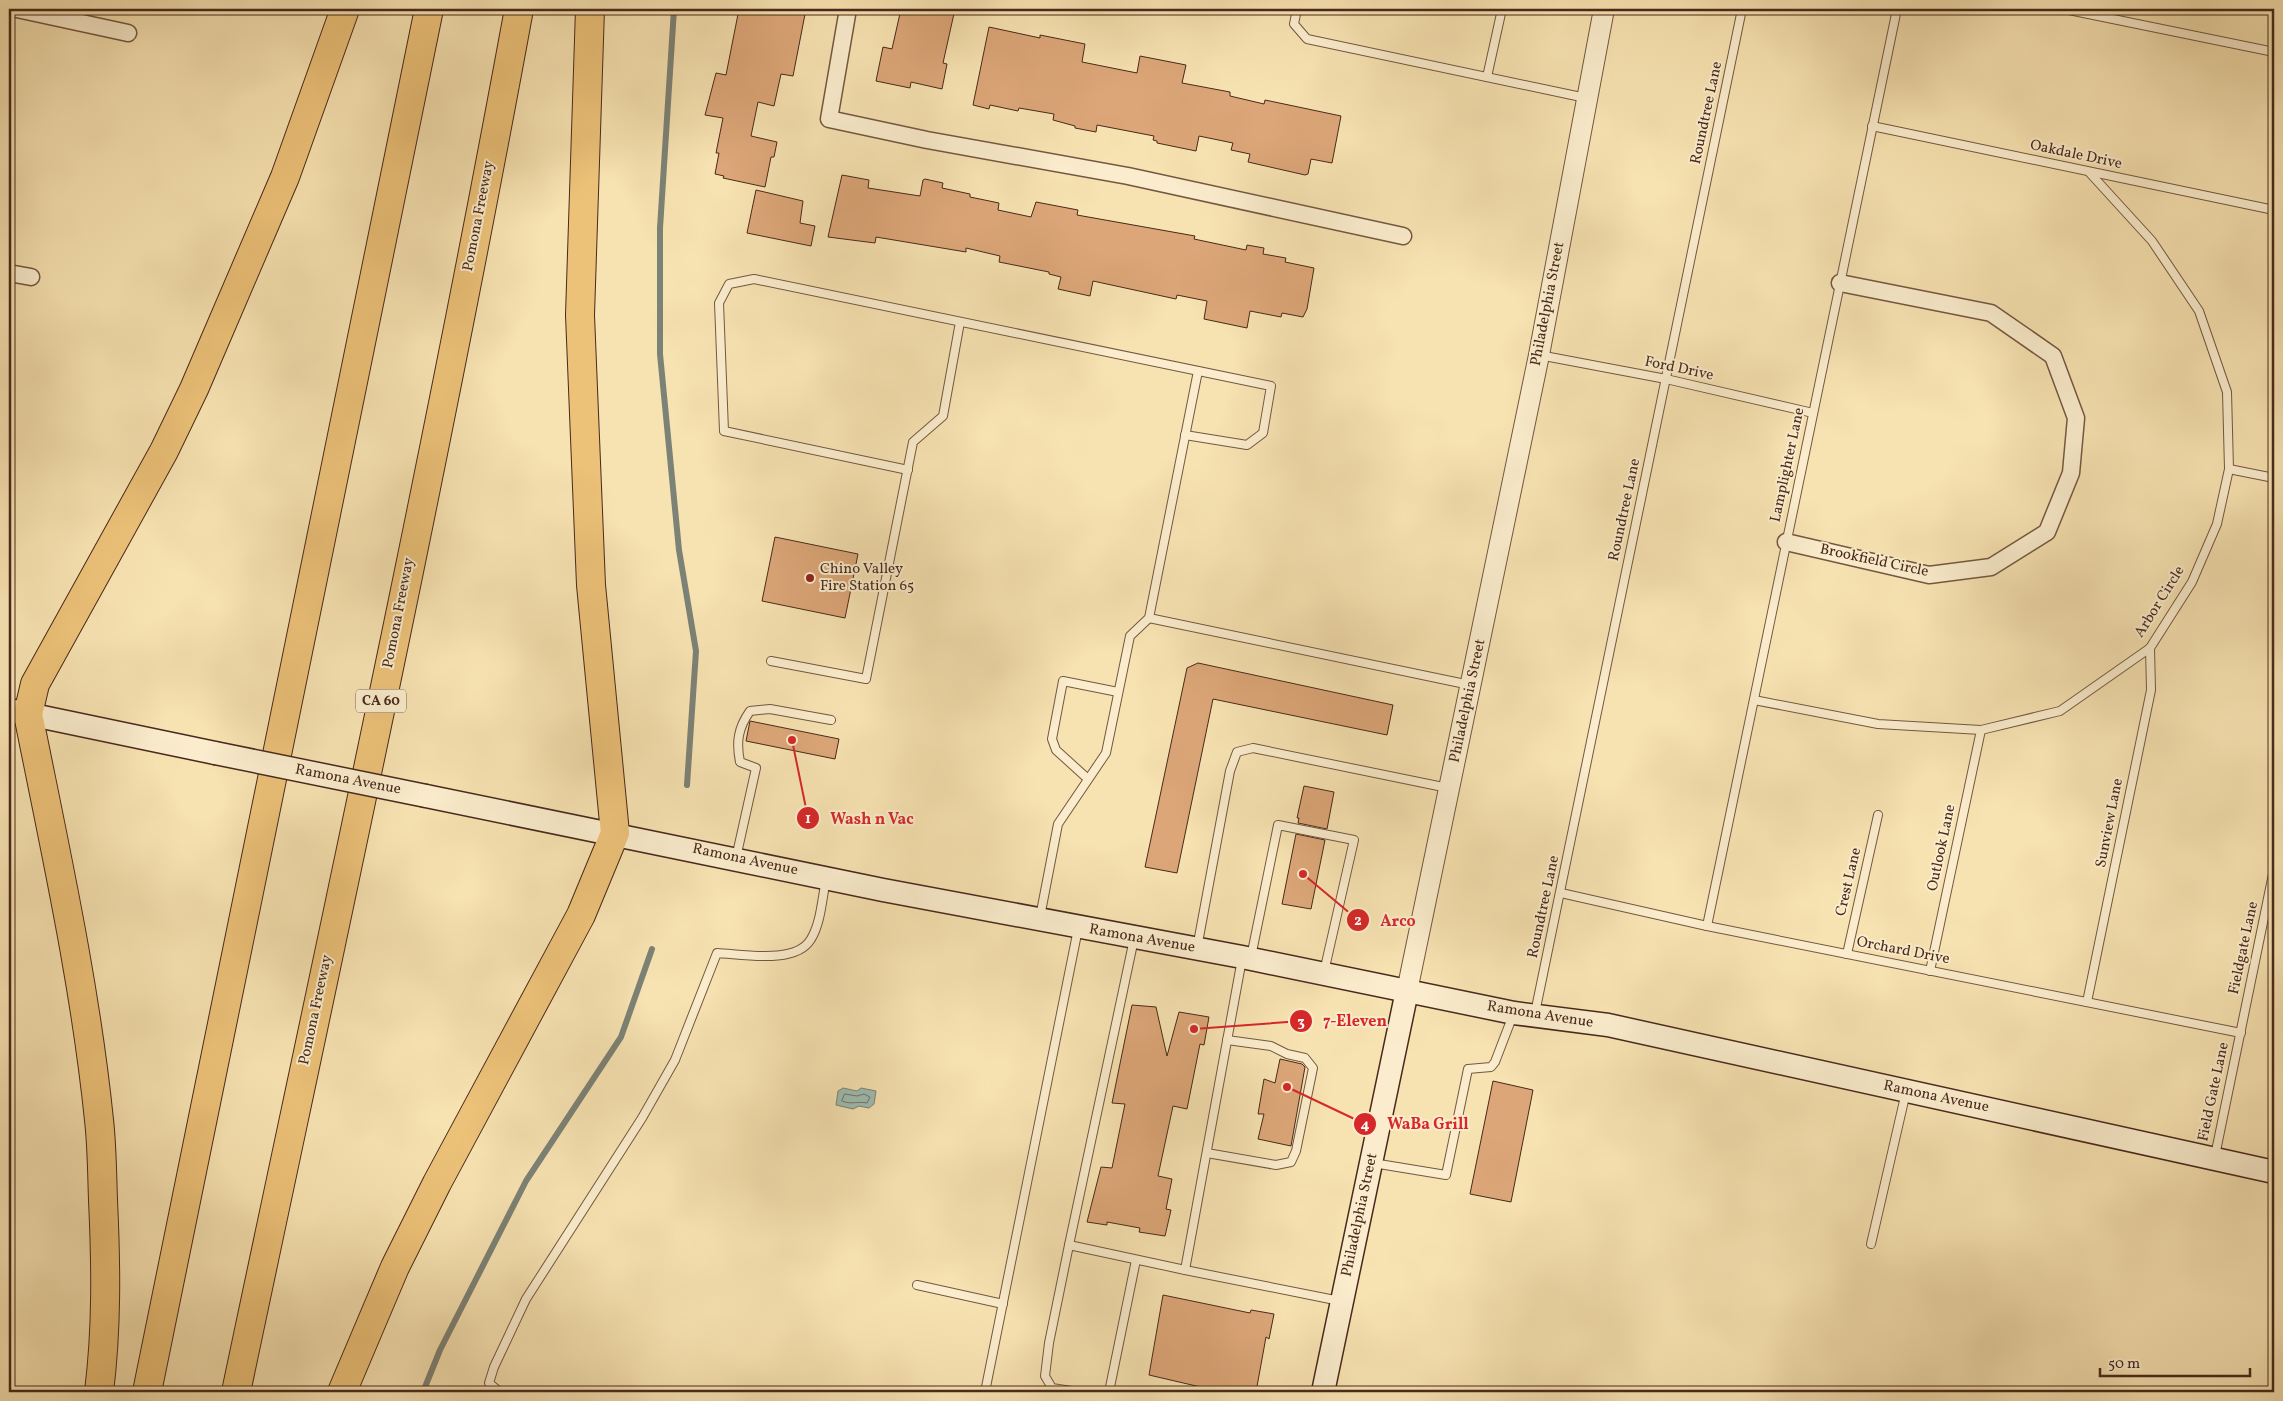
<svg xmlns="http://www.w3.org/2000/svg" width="2283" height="1401" viewBox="0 0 2283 1401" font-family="Vollkorn,serif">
  <rect width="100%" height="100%" fill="#f7e2b1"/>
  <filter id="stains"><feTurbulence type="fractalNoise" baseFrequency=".004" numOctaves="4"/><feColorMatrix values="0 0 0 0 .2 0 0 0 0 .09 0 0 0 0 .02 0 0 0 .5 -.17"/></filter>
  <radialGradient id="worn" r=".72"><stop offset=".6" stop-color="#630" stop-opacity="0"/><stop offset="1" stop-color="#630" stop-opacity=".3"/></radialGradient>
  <path fill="#9ebdb2" stroke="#7c8276" d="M843 1088 857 1091 861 1088 876 1091 874 1104 869 1108 859 1106 853 1109 836 1105 838 1091Z"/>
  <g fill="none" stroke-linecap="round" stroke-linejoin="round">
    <path stroke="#737367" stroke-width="1" d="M845 1094 857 1096 864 1094 870 1097 867 1103C858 1101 851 1105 842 1101Z"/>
    <g stroke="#7c8276" stroke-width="6">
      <path d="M674 9 660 228V354L679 550 696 651 687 785"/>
      <path d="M423 1392 440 1350 526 1181 621 1037 652 949"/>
    </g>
  </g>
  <g fill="#dca678" stroke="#48291c">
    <path d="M739 9H806L793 76 781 74 774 106 758 102 751 136 777 142 774 157H771L765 187 723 178 724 176 715 174 719 153H716L723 118 705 115 716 73 726 75Z"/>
    <path d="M901 9H955L943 63 947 64 942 89 911 82 910 88 876 81 883 47 892 49Z"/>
    <path d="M989 27 1040 38V35L1085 44 1082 62 1137 73 1140 56 1186 65 1182 83 1230 92V96L1264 104 1265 100 1341 116 1332 163 1311 159 1308 174 1305 175 1248 162 1250 154 1231 150 1233 143 1199 136 1196 151 1157 143V141L1153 140 1154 136 1097 125 1096 132 1075 128V126L1053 120 1054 114 1019 108 1018 111 990 105 989 109 973 105Z"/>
    <path d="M842 175 869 180 868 188 920 196 923 180 925 179 943 183 942 188 970 194V197L999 203 998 210 1031 217 1036 202 1078 210 1077 215 1195 236 1194 239 1246 250 1247 245 1264 248 1263 254 1286 258 1285 262 1314 268 1307 309 1303 317 1282 313 1281 317 1250 311 1247 328 1204 319 1207 301 1177 295 1176 299 1093 281 1090 296 1058 289 1061 277 1049 274V272L999 262 1000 256 966 248V252L876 237 875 243 828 237Z"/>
    <path d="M756 190 803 201 800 223 815 226 811 246 747 233Z"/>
    <path d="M775 537 858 554 845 618 762 601Z"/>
    <path d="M1198 663 1393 705 1387 735 1213 699 1177 873 1145 867 1187 668Z"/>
    <path d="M750 721 839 739 835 759 746 741Z"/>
    <path d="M1304 786 1334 792 1327 829 1298 823 1299 818H1297Z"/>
    <path d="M1296 834 1325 840 1311 909 1282 904Z"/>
    <path d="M1132 1005 1156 1007 1167 1056 1179 1012 1209 1017 1204 1045 1200 1044 1187 1109 1173 1106 1158 1176 1172 1179 1166 1209 1171 1210 1165 1236 1139 1232 1140 1228 1107 1222V1225L1087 1222 1101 1167 1112 1168 1125 1104 1112 1103Z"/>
    <path d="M1280 1059 1302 1064 1305 1067 1291 1146 1258 1139 1264 1114H1258L1264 1079 1275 1083Z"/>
    <path d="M1493 1081 1533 1090 1511 1202 1470 1194Z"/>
    <path d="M1163 1295 1250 1313 1251 1310 1274 1314 1269 1339 1266 1337 1256 1392H1222L1149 1375Z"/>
  </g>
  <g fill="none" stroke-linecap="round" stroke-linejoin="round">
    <g stroke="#745741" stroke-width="10">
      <g id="service">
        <path d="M1297 9 1294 24 1307 39 1586 98"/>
        <path d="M2064 9 2274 52"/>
        <path d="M1487 77 1502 9"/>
        <path d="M1872 126 2274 210"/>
        <path d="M1539 355 1666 379 1813 413"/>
        <path d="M2229 469 2274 478"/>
        <path d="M908 470 724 431 719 303 729 284 754 279 1271 386 1263 433 1247 445 1185 435"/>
        <path d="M1149 618 1470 685"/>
        <path d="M771 661 866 679 913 442 943 416 960 322"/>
        <path d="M1754 700 1878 724 1981 730 2060 711 2150 648 2192 582 2217 524 2229 469 2227 392 2199 311 2152 241 2089 172"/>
        <path d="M1088 779 1056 750 1052 739 1063 681 1118 692"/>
        <path d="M736 858 756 768 740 762C736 742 738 728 750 711L770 709 831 720"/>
        <path d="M1561 893 1707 926 2241 1033"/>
        <path d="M1040 917 1058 824 1106 753 1130 636 1149 618 1198 371"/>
        <path d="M1707 926 1897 9"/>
        <path d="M1197 948 1230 771 1237 752 1253 748 1448 788"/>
        <path d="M1847 954 1878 815"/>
        <path d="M1251 957 1278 825 1354 840 1324 972"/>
        <path d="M1242 959 1185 1270 1340 1301"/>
        <path d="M1930 971 1981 730"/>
        <path d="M2087 1002 2151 690 2150 648"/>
        <path d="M1535 1013 1742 9"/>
        <path d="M1207 1153 1276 1165 1291 1162 1296 1151 1313 1068 1305 1058 1287 1054 1271 1046 1227 1040"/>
        <path d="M2215 1156 2274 869"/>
        <path d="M1373 1163 1446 1175 1468 1069 1491 1067 1495 1062 1513 1015"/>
        <path d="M1871 1244 1906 1092"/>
        <path d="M1069 1245 1134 939"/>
        <path d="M917 1285 1003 1304"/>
        <path d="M500 1392 489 1383 494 1367 526 1299 642 1118 675 1060 717 953C742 954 796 965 811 939 821 923 822 898 826 880"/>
        <path d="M985 1392 1078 929"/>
        <path d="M1078 1392 1052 1388 1045 1376 1049 1343 1069 1245 1185 1270"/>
        <path d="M1109 1392 1136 1260"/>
      </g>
    </g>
    <g stroke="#745741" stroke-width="19">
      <g id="minor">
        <path d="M17 9 128 33"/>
        <path d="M848 9 829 119 927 140 1128 176 1403 236"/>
        <path d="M9 273 31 277"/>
        <path d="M1786 542 1929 575 1991 567 2047 532 2071 473 2076 418 2053 356 1991 313 1840 283"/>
      </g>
    </g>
    <g stroke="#745741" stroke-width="22">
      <path id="tertiary" d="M1407 991 1539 355 1604 9"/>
    </g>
    <g stroke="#48291c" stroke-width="25">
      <g id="secondary">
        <path d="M9 710 215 753"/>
        <path d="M426 796 883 890 1242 957 1514 1013 1608 1025 2274 1172"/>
        <path d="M1323 1392 1407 991"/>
      </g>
    </g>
    <g stroke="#48291c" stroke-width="30">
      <g id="motorway">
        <path d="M99 1392C107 1328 106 1264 103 1200 102 1173 102 1146 99 1120 85 983 55 849 28 714L35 684 164 451 194 389 285 177 345 9"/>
        <path d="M147 1392 429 9"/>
        <path d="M236 1392C333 932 434 472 519 9"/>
        <path d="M342 1392 395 1267 437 1183 581 915 615 833 591 585 580 315 590 9"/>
      </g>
    </g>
    <use href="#service" stroke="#faeccc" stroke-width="8"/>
    <use href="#minor" stroke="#faeccc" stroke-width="16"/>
    <use href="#tertiary" stroke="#faeccc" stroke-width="20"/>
    <use href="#secondary" stroke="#faeccc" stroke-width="22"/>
    <use href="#motorway" stroke="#ecc178" stroke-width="28"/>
    <g stroke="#48291c" stroke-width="25" stroke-linecap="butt">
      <path id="secondary-bridge" d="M215 753 426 796"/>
    </g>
    <use href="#secondary-bridge" stroke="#faeccc" stroke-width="22"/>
  </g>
  <circle fill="#8f2418" stroke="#faeccc" stroke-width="2" cx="810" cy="578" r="5"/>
  <g text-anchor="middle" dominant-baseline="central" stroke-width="4" stroke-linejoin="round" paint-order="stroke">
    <rect fill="#faeccc" stroke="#7d6451" stroke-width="1" x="356" y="689.5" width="50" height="23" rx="4"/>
    <g font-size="14" font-weight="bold" fill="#48291c">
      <text x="381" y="701">CA 60</text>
    </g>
    <g font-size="15" fill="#48291c" stroke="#faeccc">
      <text transform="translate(1707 113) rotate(-78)">Roundtree Lane</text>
      <text transform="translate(2076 155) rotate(12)">Oakdale Drive</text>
      <text transform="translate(479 216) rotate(-79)">Pomona Freeway</text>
      <text transform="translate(1548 304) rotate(-79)">Philadelphia Street</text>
      <text transform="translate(1679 369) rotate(12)">Ford Drive</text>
      <text transform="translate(1788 465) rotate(-78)">Lamplighter Lane</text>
      <text transform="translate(1625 510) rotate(-78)">Roundtree Lane</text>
      <text transform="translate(1874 561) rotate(12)">Brookfield Circle</text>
      <text transform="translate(2160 602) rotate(-58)">Arbor Circle</text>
      <text transform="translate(399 613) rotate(-79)">Pomona Freeway</text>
      <text transform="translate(1468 701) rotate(-78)">Philadelphia Street</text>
      <text transform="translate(348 780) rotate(11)">Ramona Avenue</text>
      <text transform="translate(2110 823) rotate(-79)">Sunview Lane</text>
      <text transform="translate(1942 848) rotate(-78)">Outlook Lane</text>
      <text transform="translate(745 860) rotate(12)">Ramona Avenue</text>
      <text transform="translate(1849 882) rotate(-77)">Crest Lane</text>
      <text transform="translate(1544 907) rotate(-78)">Roundtree Lane</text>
      <text transform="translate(1142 939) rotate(10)">Ramona Avenue</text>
      <text transform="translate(2244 948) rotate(-78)">Fieldgate Lane</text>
      <text transform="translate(1903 951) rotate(11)">Orchard Drive</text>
      <text transform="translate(316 1010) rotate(-78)">Pomona Freeway</text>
      <text transform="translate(1540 1015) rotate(9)">Ramona Avenue</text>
      <text transform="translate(2214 1092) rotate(-78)">Field Gate Lane</text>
      <text transform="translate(1936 1097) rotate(12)">Ramona Avenue</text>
      <text transform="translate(1360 1215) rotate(-78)">Philadelphia Street</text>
    </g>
    <g font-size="15" fill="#48291c" stroke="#faeccc" text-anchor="start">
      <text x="820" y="569">Chino Valley<tspan x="820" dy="17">Fire Station 65</tspan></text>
    </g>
  </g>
  <path fill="none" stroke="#d62828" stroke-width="2" d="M792 740L808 818M1303 874L1358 920M1194 1029L1301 1021M1287 1087L1365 1124"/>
  <g fill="#d62828" stroke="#faeccc" stroke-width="2">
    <circle cx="792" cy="740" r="5"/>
    <circle cx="1303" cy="874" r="5"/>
    <circle cx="1194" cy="1029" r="5"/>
    <circle cx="1287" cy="1087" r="5"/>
    <circle cx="808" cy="818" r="12"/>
    <circle cx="1358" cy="920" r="12"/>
    <circle cx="1301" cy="1021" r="12"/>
    <circle cx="1365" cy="1124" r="12"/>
  </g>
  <g font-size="15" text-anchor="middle" font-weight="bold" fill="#fff">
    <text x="808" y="823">1</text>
    <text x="1358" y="925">2</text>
    <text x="1301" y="1026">3</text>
    <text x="1365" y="1129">4</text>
  </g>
  <g font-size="16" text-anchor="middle" font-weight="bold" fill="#d62828" stroke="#faeccc" stroke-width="4" stroke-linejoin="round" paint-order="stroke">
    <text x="872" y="824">Wash n Vac</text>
    <text x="1398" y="926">Arco</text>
    <text x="1355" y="1026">7-Eleven</text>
    <text x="1428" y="1129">WaBa Grill</text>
  </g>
  <rect width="2283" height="1401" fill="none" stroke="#f7e2b1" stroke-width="30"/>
  <rect x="10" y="10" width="2263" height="1381" fill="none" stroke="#48291c" stroke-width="2.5"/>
  <rect x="15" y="15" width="2253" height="1371" fill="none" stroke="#48291c"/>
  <path d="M2100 1368v8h150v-8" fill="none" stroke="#48291c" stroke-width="2.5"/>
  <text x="2108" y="1368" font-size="15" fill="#48291c" stroke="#faeccc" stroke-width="4" paint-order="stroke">50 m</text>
  <rect width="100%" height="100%" filter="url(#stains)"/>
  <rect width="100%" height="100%" fill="url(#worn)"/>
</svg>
